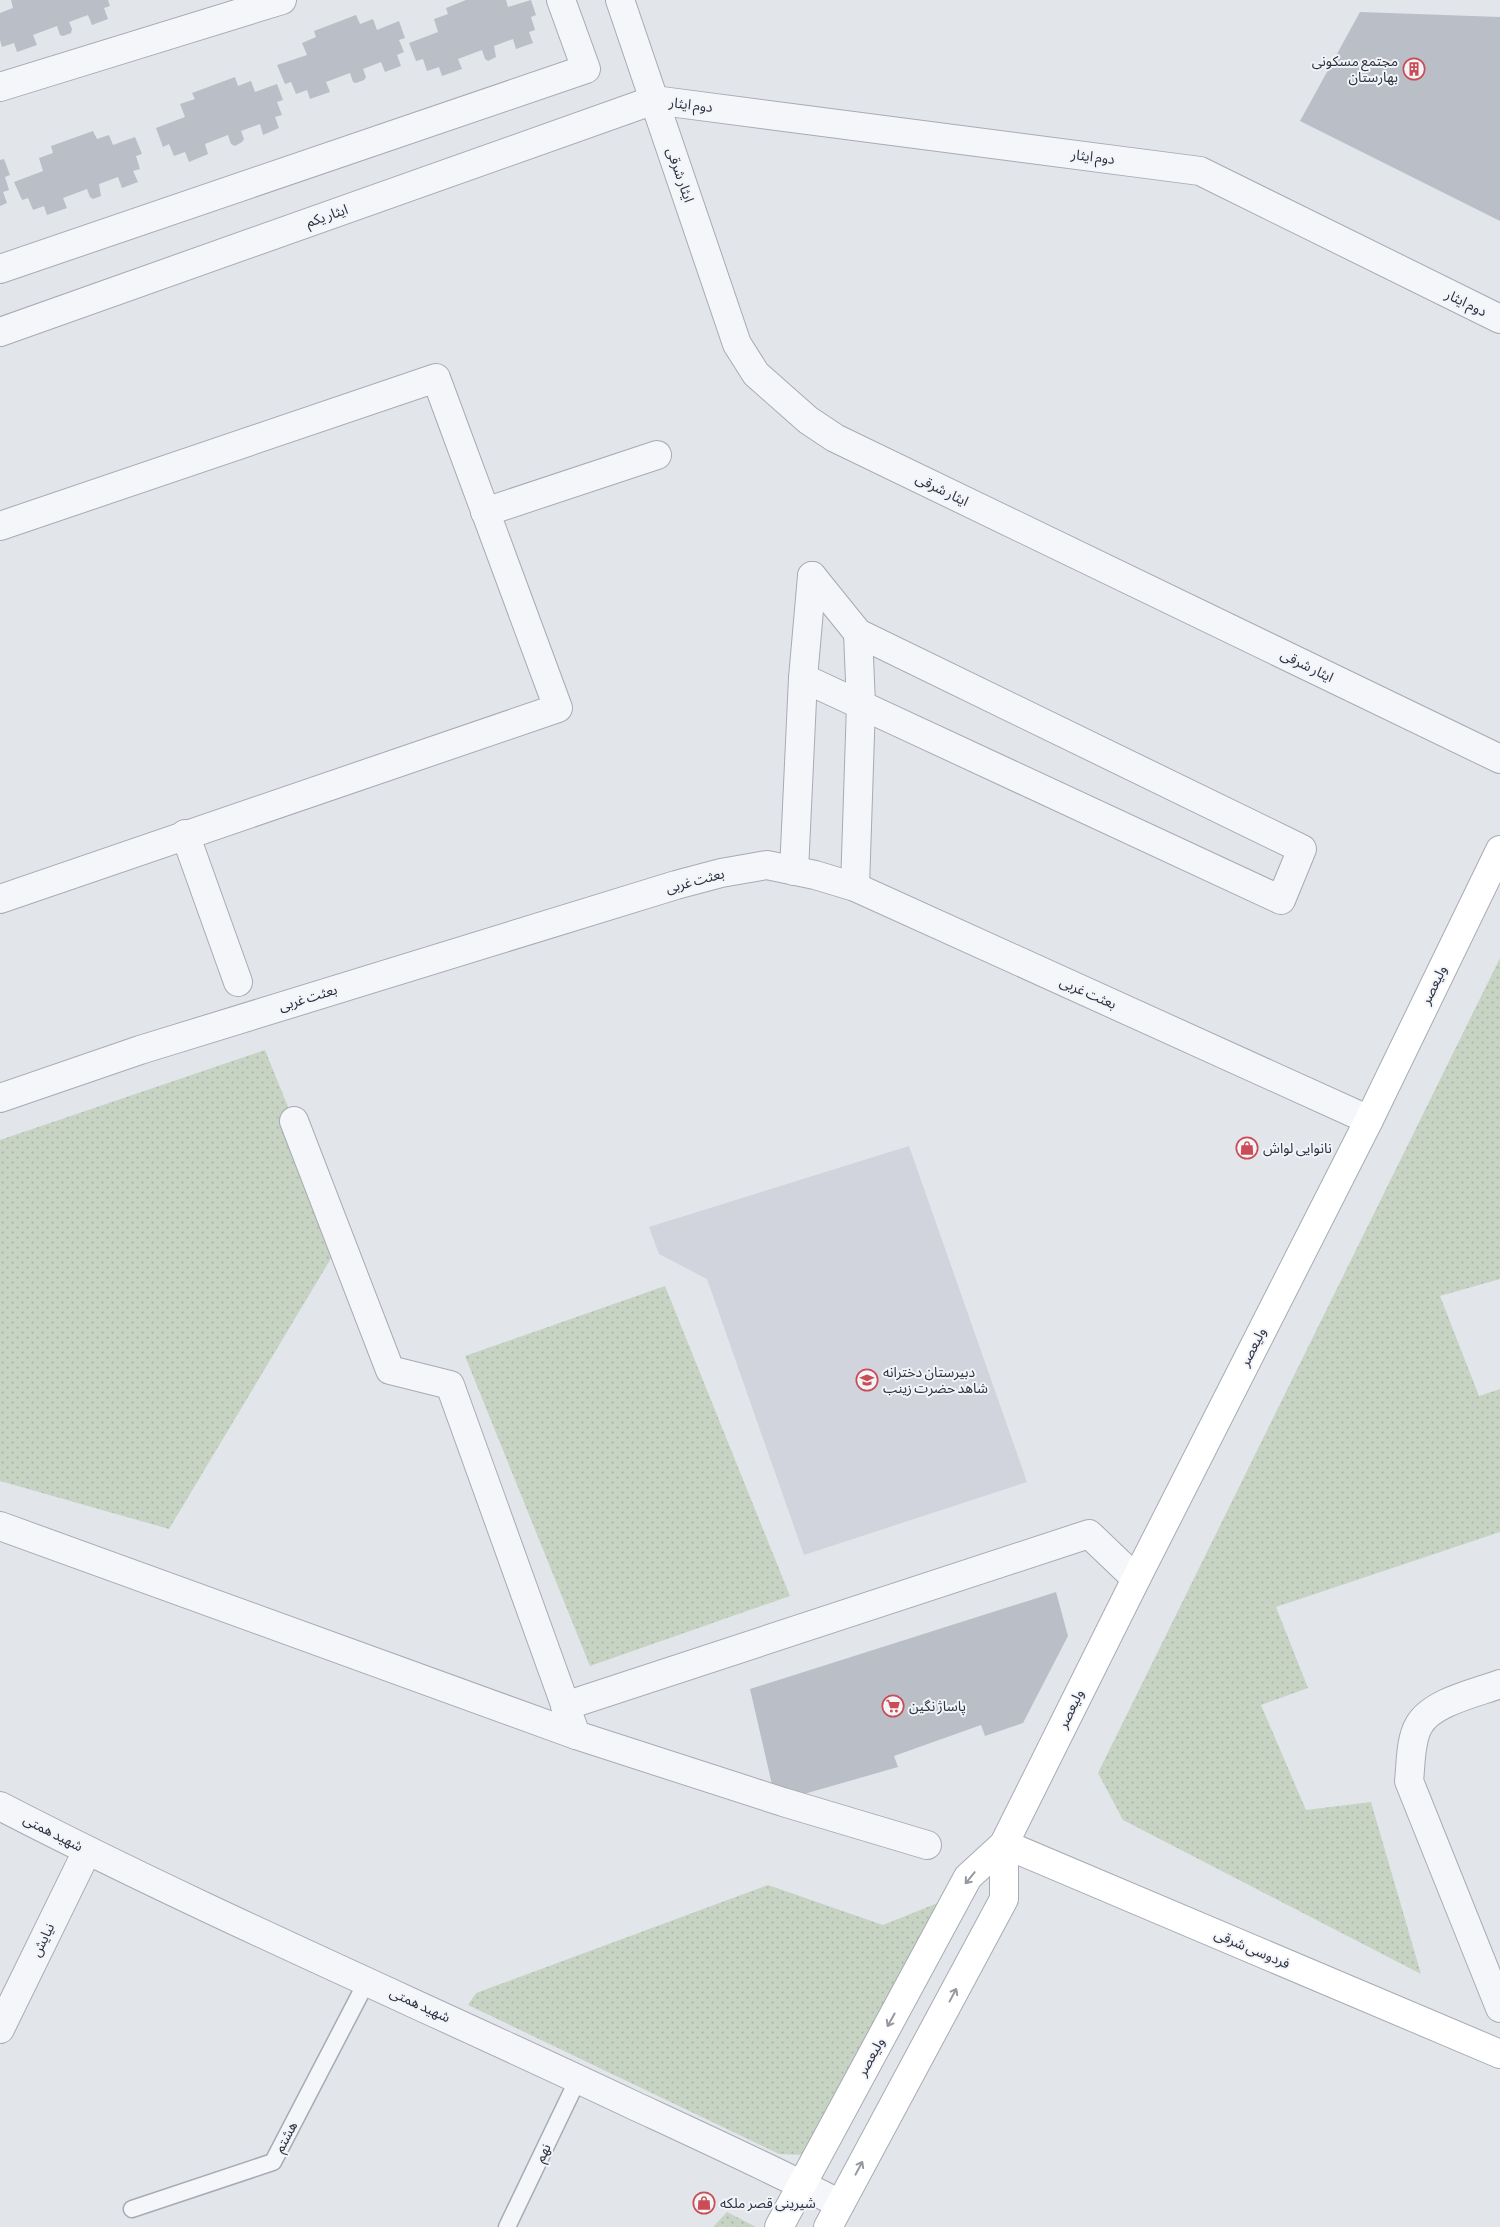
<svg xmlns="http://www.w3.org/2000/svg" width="1500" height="2227" viewBox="0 0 1500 2227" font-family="'Sofia Sans Condensed','Noto Sans Arabic',sans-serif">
  <defs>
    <pattern id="grass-dots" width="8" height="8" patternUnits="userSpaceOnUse" patternTransform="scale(1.25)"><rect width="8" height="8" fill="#c7d4c4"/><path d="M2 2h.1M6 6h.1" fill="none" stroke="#abb6aa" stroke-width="1.8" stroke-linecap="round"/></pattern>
  </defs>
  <rect width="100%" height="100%" fill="#e2e5ea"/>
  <path fill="#d1d4dc" d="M909 1146 1027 1482 804 1555 707 1279 659 1254 649 1227Z"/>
  <g fill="url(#grass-dots)">
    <path d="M1500 958V1279L1440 1296 1479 1396 1500 1389V1532L1276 1607 1308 1688 1261 1705 1306 1810 1371 1802 1421 1974 1123 1820 1098 1773Z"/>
    <path d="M265 1050 342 1240 169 1529 0 1481V1140Z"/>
    <path d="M665 1286 790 1596 590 1666 465 1356Z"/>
    <path d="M768 1885 883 1925 940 1902 803 2155 779 2154 468 2005 476 1993Z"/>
    <path d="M727 2212 756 2227H713Z"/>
  </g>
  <g fill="#babec7">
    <path d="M11 0H108L110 6 104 8 108 19 92 25 88 15 69 22 72 29 71 33 63 36 60 35 57 26 33 35 37 45 17 52 14 43 2 47 0 40V13L13 8Z"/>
    <path d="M466 0H506L508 7 531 0 536 15 531 17 535 30 529 32 533 43 516 49 513 39 494 46 496 57 488 61 485 59 482 50 458 59 462 69 442 76 439 67 427 71 423 59 416 61 409 43 438 32 434 19 448 14 446 8Z"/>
    <path d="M1360 12 1500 17V221L1300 121Z"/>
    <path d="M356 15 360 24 373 19 377 30 399 21 405 38 399 40 404 52 397 55 401 66 385 72 381 62 363 69 366 77 364 80 356 83 353 82 350 73 326 82 330 92 310 99 307 90 296 94 291 82 285 84 277 65 307 55 302 43 316 37 314 31Z"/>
    <path d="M235 77 238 86 251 81 255 92 277 84 283 100 277 102 282 115 275 117 279 128 263 135 260 124 241 131 244 139 242 142 235 146 231 144 228 135 205 144 208 154 189 162 185 152 174 156 169 144 163 147 156 128 185 117 180 104 195 99 192 93Z"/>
    <path d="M93 131 97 139 109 135 113 145 135 137 142 154 136 156 140 169 133 171 138 182 122 188 118 177 99 184 101 196 93 199 90 197 87 189 63 198 67 208 47 215 44 206 33 210 28 198 22 200 14 182 43 171 39 158 53 153 51 146Z"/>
    <path d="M4 159 10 175 5 177 9 190 3 192 7 203 0 206V160Z"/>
    <path d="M1056 1592 1068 1636 1023 1723 985 1736 981 1725 894 1756 898 1767 776 1802 750 1689Z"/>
  </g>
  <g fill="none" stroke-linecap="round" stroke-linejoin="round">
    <g stroke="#a7abb4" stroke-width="19">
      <g id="service">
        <path d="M132 2209 273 2162 367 1981"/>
        <path d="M507 2227 578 2079"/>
      </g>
    </g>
    <g stroke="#a7abb4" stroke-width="30">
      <g id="minor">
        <path d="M620 0 737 344 756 374 808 420 835 438 1500 759"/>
        <path d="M0 87 282 0"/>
        <path d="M0 269 586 69 561 0"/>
        <path d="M0 332 654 100 1200 171 1500 319"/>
        <path d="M485 512 657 455"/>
        <path d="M0 526 436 378 558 708 0 899"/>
        <path d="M803 678 1281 900 1302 849 858 633 812 576"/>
        <path d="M185 834 238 982"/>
        <path d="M794 871 803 678 812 576"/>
        <path d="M855 887 861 705 858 633"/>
        <path d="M0 1098 140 1050 676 885 721 873 767 865 815 875 855 887 1369 1120"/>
        <path d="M294 1121 390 1370 450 1385 576 1735"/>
        <path d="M0 1526 576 1735 783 1802 927 1845"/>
        <path d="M1500 1684C1476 1693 1432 1702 1419 1725 1410 1740 1411 1764 1409 1781L1500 2008"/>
        <path d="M565 1706 1089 1534 1136 1579"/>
        <path d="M0 2029 87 1851"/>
      </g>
    </g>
    <g stroke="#a7abb4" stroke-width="30">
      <path id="tertiary" d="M0 1806C207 1913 422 2005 633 2105 702 2137 772 2169 840 2204"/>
    </g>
    <g stroke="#a7abb4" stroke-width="30">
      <g id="secondary">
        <path d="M1004 1844 1500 2054"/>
        <path d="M779 2227 968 1877 1004 1844 1136 1579 1369 1120 1500 850"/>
        <path d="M828 2227 1004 1899V1844"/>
      </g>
    </g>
    <use href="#service" stroke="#f5f6f9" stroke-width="16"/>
    <use href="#minor" stroke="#f5f6f9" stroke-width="28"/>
    <use href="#tertiary" stroke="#f5f6f9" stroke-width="28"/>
    <use href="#secondary" stroke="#fff" stroke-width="28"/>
  </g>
  <defs><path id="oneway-shaft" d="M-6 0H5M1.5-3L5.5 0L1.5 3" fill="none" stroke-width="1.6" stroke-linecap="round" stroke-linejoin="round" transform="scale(1.25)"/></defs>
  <g stroke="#9598a0">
    <use href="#oneway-shaft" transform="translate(970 1878) rotate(129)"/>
    <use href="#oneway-shaft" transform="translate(953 1995) rotate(-62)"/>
    <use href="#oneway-shaft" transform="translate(891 2020) rotate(119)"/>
    <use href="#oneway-shaft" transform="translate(859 2168) rotate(-62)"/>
  </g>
  <defs>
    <g id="building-ring" transform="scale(1.125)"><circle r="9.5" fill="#f2f4f8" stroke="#ca4d55" stroke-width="1.5"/><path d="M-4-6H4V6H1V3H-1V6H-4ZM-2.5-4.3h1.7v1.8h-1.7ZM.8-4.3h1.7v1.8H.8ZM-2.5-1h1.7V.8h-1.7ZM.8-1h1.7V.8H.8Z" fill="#ca4d55"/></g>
    <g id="shop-ring" transform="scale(1.125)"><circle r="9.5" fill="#f2f4f8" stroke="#ca4d55" stroke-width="1.5"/><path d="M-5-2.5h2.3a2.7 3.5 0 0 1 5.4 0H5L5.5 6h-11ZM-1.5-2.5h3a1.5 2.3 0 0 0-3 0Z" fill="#ca4d55"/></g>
    <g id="school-ring" transform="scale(1.125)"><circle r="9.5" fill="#f2f4f8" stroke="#ca4d55" stroke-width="1.5"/><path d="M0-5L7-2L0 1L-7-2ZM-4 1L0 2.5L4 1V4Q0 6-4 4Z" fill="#ca4d55"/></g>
    <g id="supermarket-ring" transform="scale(1.125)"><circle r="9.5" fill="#f2f4f8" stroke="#ca4d55" stroke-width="1.5"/><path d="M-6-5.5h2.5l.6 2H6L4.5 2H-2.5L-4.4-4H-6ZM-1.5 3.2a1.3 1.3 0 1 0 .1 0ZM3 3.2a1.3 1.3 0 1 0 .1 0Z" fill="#ca4d55"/></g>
  </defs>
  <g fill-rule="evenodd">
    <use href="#building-ring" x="1414" y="69"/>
    <use href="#shop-ring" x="1247" y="1148"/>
    <use href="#school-ring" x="867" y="1380"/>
    <use href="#supermarket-ring" x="893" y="1706"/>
    <use href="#shop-ring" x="704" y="2203"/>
  </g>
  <g text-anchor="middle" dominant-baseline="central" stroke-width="4" stroke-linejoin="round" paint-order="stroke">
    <g font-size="14" fill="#2b3142" stroke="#f2f4f8" text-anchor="start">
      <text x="1398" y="61" text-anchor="end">مجتمع مسکونی<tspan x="1398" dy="16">بهارستان</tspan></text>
      <text x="1263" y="1148">نانوایی لواش</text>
      <text x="883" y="1372">دبیرستان دخترانه<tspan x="883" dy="16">شاهد حضرت زینب</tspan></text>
      <text x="909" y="1706">پاساژ نگین</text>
      <text x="720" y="2203">شیرینی قصر ملکه</text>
    </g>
    <g font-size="14" fill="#2b3142" stroke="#f2f4f8">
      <text transform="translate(691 105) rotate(7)">دوم ایثار</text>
      <text transform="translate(1093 157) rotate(7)">دوم ایثار</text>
      <text transform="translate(680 175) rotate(71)">ایثار شرقی</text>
      <text transform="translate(327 216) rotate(-19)">ایثار یکم</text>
      <text transform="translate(1466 303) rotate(26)">دوم ایثار</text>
      <text transform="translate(942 490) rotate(26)">ایثار شرقی</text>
      <text transform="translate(1307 666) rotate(26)">ایثار شرقی</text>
      <text transform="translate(695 881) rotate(-15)">بعثت غربی</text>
      <text transform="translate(1434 985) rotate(-64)">ولیعصر</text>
      <text transform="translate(1088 993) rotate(24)">بعثت غربی</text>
      <text transform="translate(308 998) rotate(-17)">بعثت غربی</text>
      <text transform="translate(1253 1347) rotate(-63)">ولیعصر</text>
      <text transform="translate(1071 1709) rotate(-64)">ولیعصر</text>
      <text transform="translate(53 1833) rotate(27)">شهید همتی</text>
      <text transform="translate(43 1940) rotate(-64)">نیایش</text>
      <text transform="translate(1252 1949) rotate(23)">فردوسی شرقی</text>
      <text transform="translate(420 2005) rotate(25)">شهید همتی</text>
      <text transform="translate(871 2057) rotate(-61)">ولیعصر</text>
      <text transform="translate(286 2137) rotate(-62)">هشتم</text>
      <text transform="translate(543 2153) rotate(-64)">نهم</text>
    </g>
  </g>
</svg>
